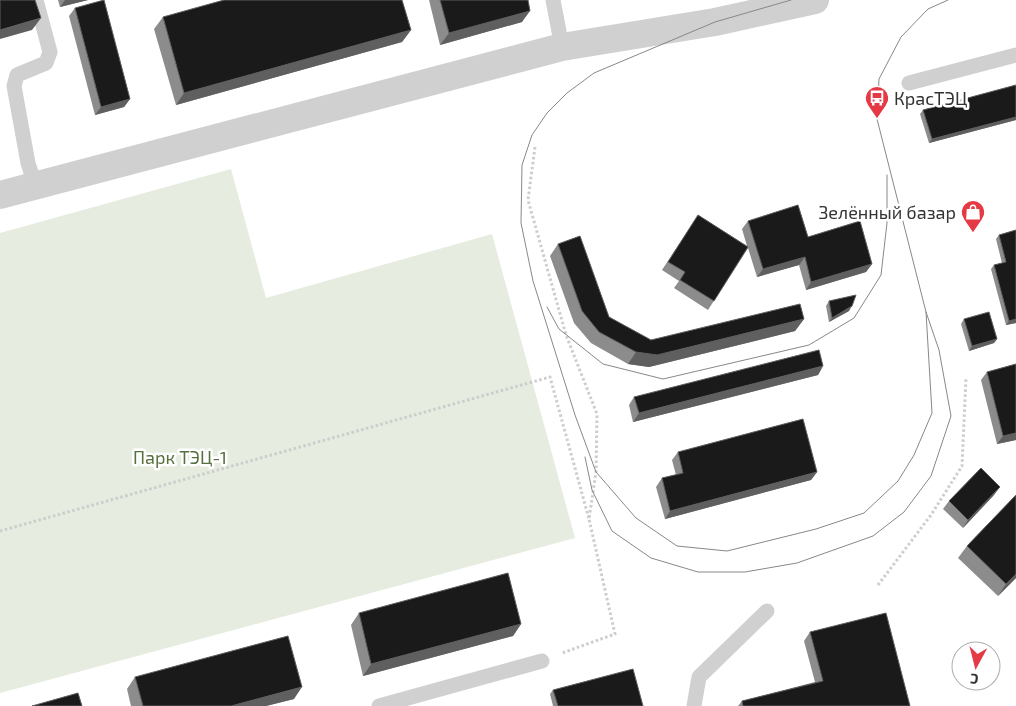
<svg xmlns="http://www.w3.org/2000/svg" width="1016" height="706" viewBox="0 0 1016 706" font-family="'Exo 2',sans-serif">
  <rect width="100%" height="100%" fill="#fff"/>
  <path fill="#e6ecdf" d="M231 169 266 298 492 234 575 538 0 693V233Z"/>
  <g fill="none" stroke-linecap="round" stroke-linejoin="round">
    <g stroke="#cdcdcd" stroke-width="3" stroke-dasharray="2.5 2.5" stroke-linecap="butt">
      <path d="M535 147 528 200 566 335 597 414 596 472 589 519 615 634 562 653"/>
      <path d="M0 531 550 377 589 519"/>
      <path d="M878 585 931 515 962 466 966 378"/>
    </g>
    <g stroke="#d0d0d0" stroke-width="15">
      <path d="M553 0 562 47"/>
      <path d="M909 83 1016 55"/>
      <path d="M35 185 28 163 14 86 17 75 46 63 50 52 36 0"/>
      <path d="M379 706 542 661"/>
      <path d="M694 706 699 677 767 611"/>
    </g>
    <path stroke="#d0d0d0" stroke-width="28" d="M0 195 562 47 715 22 815 0"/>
    <g stroke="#888" stroke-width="1">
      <path d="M791 0 715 22 594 73 567 93 547 113 532 135 522 165 521 223 533 281 575 415 596 472 636 518 677 546 727 551 816 529 864 513 898 481 914 455 932 413 926 312"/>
      <path d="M547 307 559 329 603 364 663 379 809 345 854 318 881 275 887 223V175"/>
      <path d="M585 457 592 490 612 531 651 558 698 572H745L797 563 873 536 904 512 931 476 951 416 939 350 926 312 877 119 879 79 901 37 928 9 948 0"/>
    </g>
  </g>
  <g fill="#8c8c8c">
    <path d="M58 0H88L60 7Z"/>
    <path d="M429 0H528L522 22 440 45Z"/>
    <path d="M75 8 130 99 124 107 95 115 69 16Z"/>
    <path d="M163 17 411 30 402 42 176 105 154 29Z"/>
    <path d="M1016 85V120L929 143 920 114 923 110Z"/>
    <path d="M698 215 747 246 742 229 748 221 808 237 872 264 866 272 806 290 799 265 757 277 748 248 708 310 674 288 679 281 662 270Z"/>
    <path d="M1016 230V323L1006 325 991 269 994 265 1002 263 996 239 999 235Z"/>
    <path d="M558 244 609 317 651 340 804 319 795 331 649 367 628 364 591 343 574 323 550 256Z"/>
    <path d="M829 301 849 311 829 322 826 306Z"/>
    <path d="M964 319 997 339 994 343 969 351 961 324Z"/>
    <path d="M1016 364V440L997 444 981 380 987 372Z"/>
    <path d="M823 366 818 375 633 422 629 405 634 397Z"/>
    <path d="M678 452 817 472 811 480 665 519 656 487 662 478 676 475 672 460Z"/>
    <path d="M994 495 963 528 943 509 949 501Z"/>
    <path d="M1016 495V578L998 596 958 558 967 546Z"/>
    <path d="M359 613 521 624 513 636 363 676 351 625Z"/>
    <path d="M810 632 910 706H738L742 701 815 682 804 641Z"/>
    <path d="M135 677 294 699 266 706H131L127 689Z"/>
    <path d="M553 690 643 706H553L550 694Z"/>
  </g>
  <g fill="#5f5f5f">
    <path d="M65 0H88L60 7Z"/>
    <path d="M530 11 522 22 440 45 449 33Z"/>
    <path d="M41 18 32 30 0 39V30Z"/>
    <path d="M411 30 402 42 176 105 184 93Z"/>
    <path d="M130 99 124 107 95 115 101 107Z"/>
    <path d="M1016 117V120L929 143 932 139Z"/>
    <path d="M805 257 799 265 757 277 763 269Z"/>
    <path d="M872 264 866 272 806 290 811 282Z"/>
    <path d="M852 306 849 311 829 322 832 318Z"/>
    <path d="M804 319 795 331 649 367 628 364 636 352Z"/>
    <path d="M1016 319V323L1006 325 1009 321Z"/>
    <path d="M997 339 994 343 969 351 972 346Z"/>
    <path d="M823 366 818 375 633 422 639 413Z"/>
    <path d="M1016 433V440L997 444 1003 436Z"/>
    <path d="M817 472 811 480 665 519 670 511Z"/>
    <path d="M1000 487 994 495 963 528 968 520Z"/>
    <path d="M1016 574V578L998 596 1006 584Z"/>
    <path d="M521 624 513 636 363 676 371 664Z"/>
    <path d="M302 687 294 699 266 706H231Z"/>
  </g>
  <g fill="#1a1a1a" stroke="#5f5f5f">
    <path d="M0 0H35L41 18 0 30Z"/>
    <path d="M104 0 130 99 101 107 75 8Z"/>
    <path d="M224 0H402L411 30 184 93 163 17Z"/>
    <path d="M440 0H528L530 11 449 33Z"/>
    <path d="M1016 85V117L932 139 923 110Z"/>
    <path d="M798 205 808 237 860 221 872 264 811 282 805 257 763 269 748 221Z"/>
    <path d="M698 215 748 247 714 301 680 280 685 272 668 262Z"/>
    <path d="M1016 230V319L1009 321 994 265 1006 262 999 235Z"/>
    <path d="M580 236 609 317 651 340 800 304 804 319 657 355 636 352 599 332 582 311 558 244Z"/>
    <path d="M856 295 852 306 832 318 829 301Z"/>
    <path d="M989 312 997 339 972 346 964 319Z"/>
    <path d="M819 350 823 366 639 413 634 397Z"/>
    <path d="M1016 364V433L1003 436 987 372Z"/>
    <path d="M803 419 817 472 670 511 662 478 683 473 678 452Z"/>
    <path d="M981 468 1000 487 968 520 949 501Z"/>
    <path d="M1016 495V574L1006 584 967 546Z"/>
    <path d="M508 573 521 624 371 664 359 613Z"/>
    <path d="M886 613 910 706H743L742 701 823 681 810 632Z"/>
    <path d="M288 636 302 687 231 706H143L135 677Z"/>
    <path d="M633 669 643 706H558L553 690Z"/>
    <path d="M78 693 82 706H32Z"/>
  </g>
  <defs>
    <g id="bus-pin" transform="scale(1.25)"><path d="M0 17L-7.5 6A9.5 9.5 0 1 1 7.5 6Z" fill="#e63946" stroke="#fff"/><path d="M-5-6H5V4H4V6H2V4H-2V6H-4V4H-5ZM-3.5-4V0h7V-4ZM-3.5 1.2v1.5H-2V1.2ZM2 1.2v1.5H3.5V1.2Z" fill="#fff"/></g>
    <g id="shop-pin" transform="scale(1.25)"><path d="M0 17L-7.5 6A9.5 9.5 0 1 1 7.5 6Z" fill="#e63946" stroke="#fff"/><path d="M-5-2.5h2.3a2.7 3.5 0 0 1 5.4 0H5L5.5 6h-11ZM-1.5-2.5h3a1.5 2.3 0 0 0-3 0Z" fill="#fff"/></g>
  </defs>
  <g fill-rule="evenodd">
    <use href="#bus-pin" x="877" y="98"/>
    <use href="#shop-pin" x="973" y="212"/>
  </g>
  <g text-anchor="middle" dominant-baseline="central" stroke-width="5" stroke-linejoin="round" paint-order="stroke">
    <g font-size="18" fill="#333" stroke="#fff" text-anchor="start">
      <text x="894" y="98">КрасТЭЦ</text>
      <text x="956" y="212" text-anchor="end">Зелённый базар</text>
    </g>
    <g font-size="18" fill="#56703f" stroke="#fff">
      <text x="180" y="457">Парк ТЭЦ-1</text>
    </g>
  </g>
  <g transform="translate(976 666) rotate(187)"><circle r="24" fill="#ffffff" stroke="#adadad"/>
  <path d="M0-4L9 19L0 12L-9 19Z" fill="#e63946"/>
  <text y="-8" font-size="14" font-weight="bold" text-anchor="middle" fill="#333333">С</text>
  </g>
</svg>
